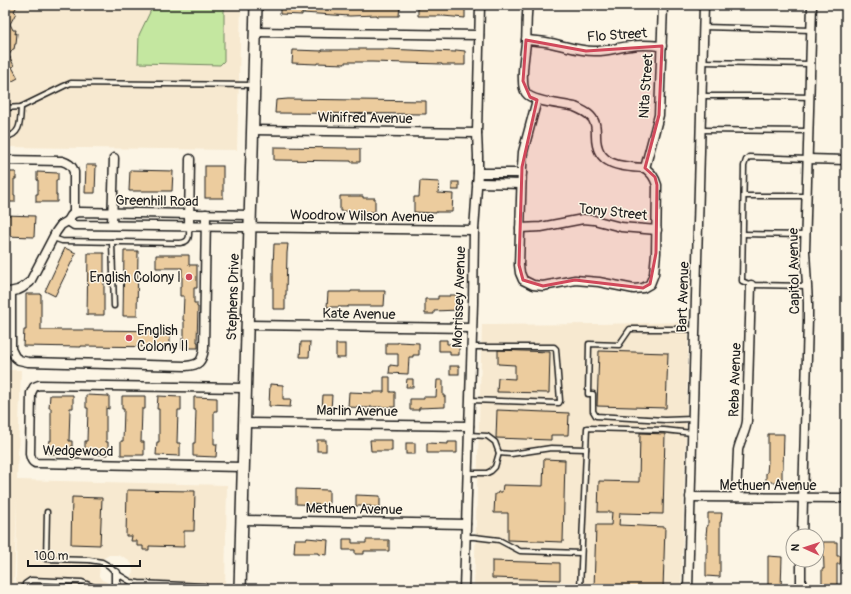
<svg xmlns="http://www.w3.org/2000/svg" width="851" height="594" viewBox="0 0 851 594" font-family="Pangolin,sans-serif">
  <rect width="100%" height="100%" fill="#fcf5e5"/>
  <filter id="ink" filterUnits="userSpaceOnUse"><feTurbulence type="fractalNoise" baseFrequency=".025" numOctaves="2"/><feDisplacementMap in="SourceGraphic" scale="8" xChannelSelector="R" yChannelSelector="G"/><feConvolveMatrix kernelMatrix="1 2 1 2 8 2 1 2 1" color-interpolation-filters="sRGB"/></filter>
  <g filter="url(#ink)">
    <g fill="#f7e9d0">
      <path d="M5 5H241L237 150 5 147Z"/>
      <path d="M689 322 681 589H474L482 325 597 324Z"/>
      <path d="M5 370H21L17 480 227 485 225 589H125L131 579 133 571 132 564 126 558 117 555H109L104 558 100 563 99 576 102 580 107 582V589H16L17 498 14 589H5Z"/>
    </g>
    <path fill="#c4e7a0" stroke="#70825e" d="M156 5H224V61L220 65 138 63 139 35 151 10Z"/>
    <g fill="#eccc9e" stroke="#1c1c1c">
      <path d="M5 5H18L14 11 16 13 10 24 13 30H16L15 34 17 33 16 44H15L14 49H13L9 55 14 66 12 67 18 78 5 85Z"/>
      <path d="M280 5H400L399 16H377V15L350 16 302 13V15L280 14Z"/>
      <path d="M418 5H465V18L443 16H418Z"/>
      <path d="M349 49H386L456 52V50L465 51V65H442V64L372 62H345V64L317 63V64L292 63 293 50 322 51V50H349Z"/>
      <path d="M288 99 426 101V114L275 113 276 100Z"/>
      <path d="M274 147 347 148V149H360V162H351V161L274 160Z"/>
      <path d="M86 165H96L95 193H85Z"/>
      <rect x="205" y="166" width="18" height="32"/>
      <path d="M130 170 173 171 172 191H129Z"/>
      <path d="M5 172H16V179H14V195H15V202H5Z"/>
      <path d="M37 172 58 173V180H56V195H57V202H36V194H38V180H37Z"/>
      <path d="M420 181 439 182 438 193 453 194 452 212H436V213L414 212V197H419Z"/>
      <rect x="452" y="182" width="7" height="8"/>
      <path d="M340 196H363V198H375V212L340 211Z"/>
      <path d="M5 215 35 216 34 237 5 236Z"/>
      <path d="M274 244H288L287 253 286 295H285V309H273V267Z"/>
      <path d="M65 248 76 253 55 296 45 291Z"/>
      <path d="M124 251H138L137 316H123Z"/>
      <path d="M88 253H104V315H87Z"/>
      <path d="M156 255H189V265H197V288H194V303H197V307H198L197 342H198V348H182V338H184V320H183L184 296H180V286H182V268H156Z"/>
      <path d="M351 291H385L384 306H348V307H327L328 292H351Z"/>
      <path d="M26 294H41V330H88L170 331V347L81 346V347L23 346 24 330H26Z"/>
      <path d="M450 295H459V310L434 311V314H425V299H438V296H450Z"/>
      <path d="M439 340H447V344H459V355H450V351H439Z"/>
      <path d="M301 342H310L309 357H300Z"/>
      <path d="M398 342 419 343V355H413V357H409L408 374 389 373 390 365 398 366V354H386V343H398Z"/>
      <rect x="336" y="344" width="9" height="14"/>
      <path d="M498 350 550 352 549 393 497 392 498 378 515 379V365L498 364Z"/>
      <path d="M599 351 668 353 666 408 597 406Z"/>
      <rect x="450" y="366" width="9" height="8"/>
      <path d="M384 377H390V392H395V407H370V408L348 407 349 392 374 393V392H384Z"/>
      <path d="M407 379H413V387H406Z"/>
      <path d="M437 380H443V396H445V407L419 408V410H410V399H424V397H436Z"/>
      <path d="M270 384 283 385V399H291L290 407 269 406Z"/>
      <path d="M50 395H73V408H70L69 441H72V454H48L49 441H51V408H49Z"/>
      <path d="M86 395 109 396V409L106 408V442H108V455L85 454V441H87L88 408H86Z"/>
      <path d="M323 395H332L331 410H322Z"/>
      <path d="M122 396H145V409H142L141 442H144V455H121V441H123L124 409H122Z"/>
      <path d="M158 396 181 397V410H178L177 443H180V456L156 455 157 442H159V409H157Z"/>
      <path d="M194 397 217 398V411H214V444H217L216 457 193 456V443H195L196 410H194Z"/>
      <path d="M497 410 569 413 568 435H551V440L496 438Z"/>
      <path d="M640 433 665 434 663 514 620 513 619 525 665 527 663 589H594L596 525H611L612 512H598L599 481 639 482Z"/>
      <path d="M768 434H784L783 469H782V482H766V473H767L768 461Z"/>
      <rect x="317" y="440" width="9" height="11"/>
      <path d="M370 440H392V451H371Z"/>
      <path d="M448 442H457V453H427V443L448 444Z"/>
      <rect x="406" y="443" width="9" height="11"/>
      <path d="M544 459 565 460 563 542 508 540V513H494L495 494H497L498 492H502L503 485 543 486Z"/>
      <path d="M296 489 329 490V505L296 504Z"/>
      <path d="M127 490 195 491 194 531H184V547L149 546V550H143V546H137V541H131L132 536H126Z"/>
      <path d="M356 495 380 496V507H371V506H356Z"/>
      <path d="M72 497 102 498 100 545 71 544Z"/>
      <path d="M708 513H722L721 522H720V577L706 576V553H707V535H706L707 526H708Z"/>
      <path d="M307 538 328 540 327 555 318 554V553H294L295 539H307Z"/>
      <path d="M343 539H352V543H366V540H389V551H364V554H355V550H343Z"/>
      <path d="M823 542H837V556H841L840 564H837V589H822V569H824Z"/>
      <path d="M768 556 782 557 781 589H768Z"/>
      <path d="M492 561 560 563V580L492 578Z"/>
    </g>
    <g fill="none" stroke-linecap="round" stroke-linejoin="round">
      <g stroke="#1c1c1c" stroke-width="7">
        <g id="lane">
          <path d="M703 27 811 30"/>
          <path d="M702 62 810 64"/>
          <path d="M702 96H765L810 97"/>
          <path d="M5 108 21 107 64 86 71 83 253 85"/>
          <path d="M701 130 809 131"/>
          <path d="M5 137C22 135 20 120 21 107"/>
          <path d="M744 196H807"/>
          <path d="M743 234 806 235"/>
          <path d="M53 238 62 241 180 243C191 242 189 235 189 226"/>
          <path d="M112 242 114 306"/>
          <path d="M807 286 751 285 742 281 744 166 746 160 749 157 808 159"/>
          <path d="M470 400 559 403 560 401 556 349 554 347H471"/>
          <path d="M692 419 665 420 596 416 593 411V394H588L589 344 619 345 630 329H683L695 330"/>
          <path d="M499 453 511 454 551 448 586 449"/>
          <path d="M467 473H487L491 471 495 467 499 453 495 442 487 436 469 435"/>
          <path d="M47 512 46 559 89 560 102 562 109 566 116 573 131 582 139 583 204 586"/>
          <path d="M466 537H474L499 540 520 551 581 553"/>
          <path d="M25 589V584L31 580 82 582 94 587 116 588"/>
          <path d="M580 589 587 428 664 430 692 433"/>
        </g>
      </g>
      <g stroke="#1c1c1c" stroke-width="11">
        <g id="street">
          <path d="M528 5C526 17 527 29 526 42 525 54 522 68 523 81 523 85 524 90 526 93 532 102 563 104 575 107 579 109 584 111 588 114 596 120 596 127 596 136 596 166 622 167 645 168"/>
          <path d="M255 32 479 35"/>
          <path d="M526 40C535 41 543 41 551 43 566 46 581 52 597 51 608 51 619 47 631 46 641 44 651 45 662 46"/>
          <path d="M537 100 523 152 522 167 519 265 520 273 523 280 533 285 543 286 575 280 599 282 634 289 643 288 650 284 654 274 656 253 657 185C654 176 652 174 645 168"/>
          <path d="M252 130 477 133"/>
          <path d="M808 159 846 160"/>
          <path d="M5 160 62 161C68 163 72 165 74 172V213"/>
          <path d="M645 168 659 115 663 5"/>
          <path d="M478 173H522"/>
          <path d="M477 183 521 184"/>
          <path d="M68 221 74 225 474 230"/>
          <path d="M112 225 114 158"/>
          <path d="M189 226 190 159"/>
          <path d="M520 228 541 227 583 219 594 220 621 227 657 230"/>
          <path d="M11 292V349L15 357 19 360 28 362 186 366C199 365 202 362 204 349L206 214"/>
          <path d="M5 293 18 290 22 288 30 282 56 232 61 225 68 221 71 216 74 213 79 212 250 215"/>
          <path d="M247 325 471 328"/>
          <path d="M244 423 469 426"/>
          <path d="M243 467 35 463C31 461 31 458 30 454L31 393 34 387 39 385 245 388"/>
          <path d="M690 497 846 498"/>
          <path d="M736 497 738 450C740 440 746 431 747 421L751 285"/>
          <path d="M242 520 466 524"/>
          <path d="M802 536 808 320V303L805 251 812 5"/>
          <path d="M116 589V573"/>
          <path d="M464 589 473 303 474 230 478 173V156L477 133 480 5"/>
          <path d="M688 589 704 5"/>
          <path d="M801 589V560"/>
        </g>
      </g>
      <g stroke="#1c1c1c" stroke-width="14">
        <path id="secondary" d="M240 589 256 5"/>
      </g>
      <use href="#lane" stroke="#fcf5e5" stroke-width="4"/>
      <use href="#street" stroke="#fcf5e5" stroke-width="8"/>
      <use href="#secondary" stroke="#fcf5e5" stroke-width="11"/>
    </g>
  </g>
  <path fill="#d1495b" fill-opacity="0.2" stroke="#d1495b" stroke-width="3" stroke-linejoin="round" d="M526 40 586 51 662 46 659 115 645 168 655 177 657 185 656 253 650 284 643 288 575 280 543 286 523 280 519 265 522 167 537 100 530 97 523 81Z"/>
  <g fill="#d1495b" stroke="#fcf5e5" stroke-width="1.5">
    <circle cx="189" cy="277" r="4"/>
    <circle cx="129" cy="338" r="4"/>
  </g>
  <g text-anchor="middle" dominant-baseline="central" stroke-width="3" stroke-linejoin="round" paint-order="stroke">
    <g font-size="14" fill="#1c1c1c" stroke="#fcf5e5">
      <text transform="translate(617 35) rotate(-4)">Flo Street</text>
      <text transform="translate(646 86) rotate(-86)">Nita Street</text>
      <text transform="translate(365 118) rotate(1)">Winifred Avenue</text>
      <text transform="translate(157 201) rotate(1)">Greenhill Road</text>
      <text transform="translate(613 212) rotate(6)">Tony Street</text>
      <text transform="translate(362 216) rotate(1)">Woodrow Wilson Avenue</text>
      <text transform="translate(794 271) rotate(-91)">Capitol Avenue</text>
      <text transform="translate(233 297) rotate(-88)">Stephens Drive</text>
      <text transform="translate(459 297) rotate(-88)">Morrissey Avenue</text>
      <text transform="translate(683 297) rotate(-88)">Bart Avenue</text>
      <text transform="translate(359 314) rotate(1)">Kate Avenue</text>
      <text transform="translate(735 380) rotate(-88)">Reba Avenue</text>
      <text transform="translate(357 411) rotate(1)">Marlin Avenue</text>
      <text transform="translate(78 451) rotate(1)">Wedgewood</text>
      <text x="768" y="485">Methuen Avenue</text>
      <text transform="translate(354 509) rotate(1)">Methuen Avenue</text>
    </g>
    <g font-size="14" fill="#1c1c1c" stroke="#fcf5e5" text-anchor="end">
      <text x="181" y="277">English Colony I</text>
      <text x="137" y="330" text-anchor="start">English<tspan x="137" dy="16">Colony II</tspan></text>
    </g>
  </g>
  <rect width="851" height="594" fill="none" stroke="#fcf5e5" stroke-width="20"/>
  <rect x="10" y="10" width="831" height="574" fill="none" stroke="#1c1c1c" stroke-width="1.5" filter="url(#ink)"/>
  <g transform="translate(805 548) rotate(273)"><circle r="19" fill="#fcf5e5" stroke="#a29e95"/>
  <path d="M0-3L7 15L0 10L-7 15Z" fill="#d1495b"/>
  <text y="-6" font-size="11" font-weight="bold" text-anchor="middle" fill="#1c1c1c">N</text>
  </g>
  <path d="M28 560v6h112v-6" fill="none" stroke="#1c1c1c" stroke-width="2"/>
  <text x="34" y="560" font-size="12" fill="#1c1c1c" stroke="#fcf5e5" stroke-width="3" paint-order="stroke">100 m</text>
</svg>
